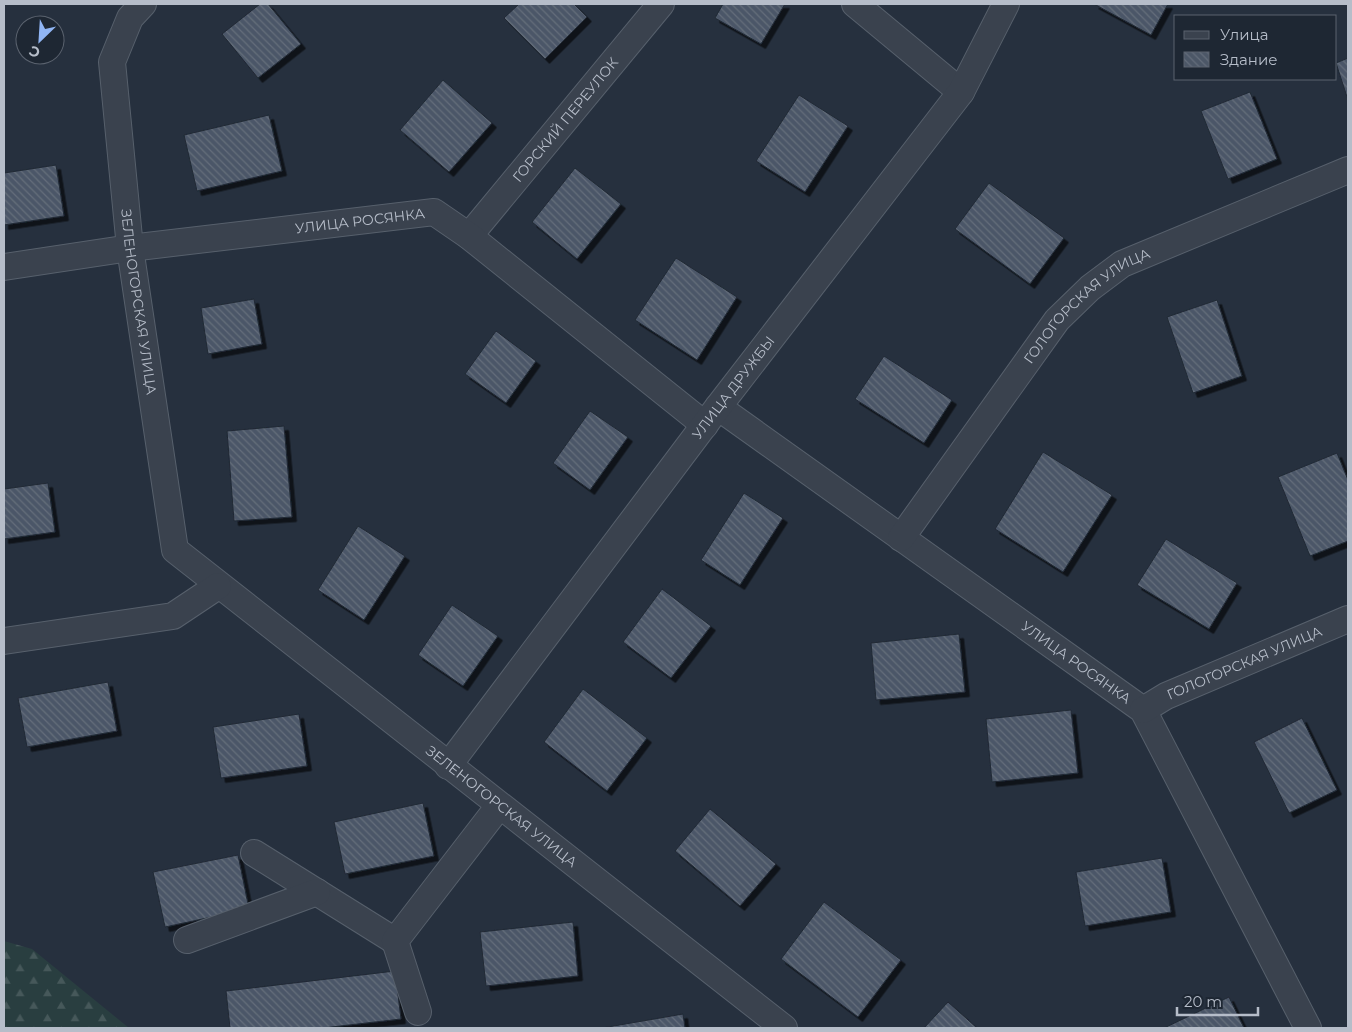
<svg xmlns="http://www.w3.org/2000/svg" width="1352" height="1032" viewBox="0 0 1352 1032" font-family="Montserrat,sans-serif">
  <defs>
    <pattern id="forest-firs" width="22" height="20" patternUnits="userSpaceOnUse" patternTransform="scale(1.25)"><rect width="22" height="20" fill="#293e40"/><path d="M5 1l3.5 6h-7zM16 11l3.5 6h-7z" fill="#46585a"/></pattern>
    <pattern id="building-back-hatch" width="6" height="6" patternUnits="userSpaceOnUse" patternTransform="scale(1.25)"><rect width="6" height="6" fill="#4c5767"/><path d="M-1 5l2 2M0 0l6 6M5-1l2 2" fill="none" stroke="#646d7b"/></pattern>
    <filter id="shadow"><feDropShadow dx="4.5" dy="4.5" stdDeviation="0" flood-color="#0009"/></filter>
  </defs>
  <rect width="100%" height="100%" fill="#26303e"/>
  <path fill="url(#forest-firs)" d="M4 941 32 949 129 1028H4Z"/>
  <g fill="url(#building-back-hatch)" stroke="#202935" filter="url(#shadow)">
    <path d="M260 4H268L301 44 258 78 222 34Z"/>
    <path d="M519 4H574L587 17 545 59 504 18Z"/>
    <path d="M723 4H785L761 44 715 18Z"/>
    <path d="M1094 4H1168L1151 35Z"/>
    <path d="M1348 58V100L1336 63Z"/>
    <path d="M443 80 492 123 449 172 400 130Z"/>
    <path d="M1250 92 1277 159 1228 179 1201 111Z"/>
    <path d="M799 95 848 126 805 192 756 161Z"/>
    <path d="M269 115 282 171 197 191 184 135Z"/>
    <path d="M56 165 64 216 4 225V173Z"/>
    <path d="M575 168 621 204 577 259 532 222Z"/>
    <path d="M989 183 1064 238 1030 284 955 229Z"/>
    <path d="M676 258 737 297 697 360 635 320Z"/>
    <path d="M254 299 262 344 208 354 201 308Z"/>
    <path d="M1217 300 1242 376 1193 393 1167 317Z"/>
    <path d="M496 331 536 361 506 403 465 374Z"/>
    <path d="M884 356 952 400 924 443 855 399Z"/>
    <path d="M590 411 628 437 590 490 553 463Z"/>
    <path d="M284 426 292 517 234 521 227 431Z"/>
    <path d="M1043 452 1112 495 1063 572 995 529Z"/>
    <path d="M1337 453 1348 480V541L1310 556 1278 477Z"/>
    <path d="M48 483 55 532 4 539V489Z"/>
    <path d="M744 493 783 518 740 585 701 560Z"/>
    <path d="M358 526 405 556 364 620 318 590Z"/>
    <path d="M1166 539 1237 583 1209 629 1137 585Z"/>
    <path d="M662 589 711 626 671 678 623 642Z"/>
    <path d="M452 605 498 636 463 686 418 655Z"/>
    <path d="M959 634 965 692 876 700 871 643Z"/>
    <path d="M108 682 117 731 27 747 18 698Z"/>
    <path d="M583 689 647 738 607 791 544 742Z"/>
    <path d="M1071 710 1078 773 992 782 986 719Z"/>
    <path d="M299 714 307 766 221 778 213 727Z"/>
    <path d="M1302 718 1337 790 1289 813 1254 742Z"/>
    <path d="M423 803 434 856 345 874 334 822Z"/>
    <path d="M710 809 776 864 740 906 675 851Z"/>
    <path d="M238 855 249 909 165 927 153 872Z"/>
    <path d="M1162 858 1171 912 1085 926 1076 872Z"/>
    <path d="M824 902 901 960 858 1017 781 959Z"/>
    <path d="M573 922 578 976 486 986 480 932Z"/>
    <path d="M395 971 401 1019 323 1028H230L226 991Z"/>
    <path d="M1229 997 1244 1028H1164Z"/>
    <path d="M948 1002 977 1028H924Z"/>
    <path d="M683 1014 685 1028H602Z"/>
  </g>
  <g fill="none" stroke-linecap="round" stroke-linejoin="round">
    <g stroke="#57606c" stroke-width="28">
      <g id="minor">
        <path id="s1" d="M143 4 130 18 112 62 130 248 175 550 784 1028"/>
        <path d="M855 4 961 92"/>
        <path id="s2" d="M469 236 661 4"/>
        <path id="s3" d="M4 267 130 248 434 212 469 236 705 425"/>
        <path id="s4" d="M718 407 1143 710 1308 1028"/>
        <path id="s5" d="M901 538 1057 320 1090 288 1122 264 1348 170"/>
        <path d="M4 641 173 616 218 586"/>
        <path id="s6" d="M1143 710 1166 696 1348 619"/>
        <path id="s7" d="M448 766 718 407 961 92 1006 4"/>
        <path d="M254 853 395 941"/>
        <path d="M187 940 317 892"/>
        <path d="M418 1012 395 941 499 806"/>
      </g>
    </g>
    <use href="#minor" stroke="#3a424e" stroke-width="26"/>
  </g>
  <g text-anchor="middle" dominant-baseline="central" stroke-width="4" stroke-linejoin="round" paint-order="stroke">
    <g font-size="14" fill="#b6bdc9" stroke="#1e2733">
      <text stroke="none"><textPath href="#s2" startOffset="151">ГОРСКИЙ ПЕРЕУЛОК</textPath></text>
      <text stroke="none"><textPath href="#s3" startOffset="359">УЛИЦА РОСЯНКА</textPath></text>
      <text stroke="none"><textPath href="#s1" startOffset="308">ЗЕЛЕНОГОРСКАЯ УЛИЦА</textPath></text>
      <text stroke="none"><textPath href="#s5" startOffset="300">ГОЛОГОРСКАЯ УЛИЦА</textPath></text>
      <text stroke="none"><textPath href="#s7" startOffset="474">УЛИЦА ДРУЖБЫ</textPath></text>
      <text stroke="none"><textPath href="#s4" startOffset="440">УЛИЦА РОСЯНКА</textPath></text>
      <text stroke="none"><textPath href="#s6" startOffset="112">ГОЛОГОРСКАЯ УЛИЦА</textPath></text>
      <text stroke="none"><textPath href="#s1" startOffset="974">ЗЕЛЕНОГОРСКАЯ УЛИЦА</textPath></text>
    </g>
  </g>
  <rect width="1352" height="1032" fill="none" stroke="#b6bdc9" stroke-width="10"/>
  <rect x="1174" y="15" width="162" height="65" fill="#1e2733" stroke="#5b636f"/>
  <rect x="1184" y="31" width="25" height="8" fill="#3a424e" stroke="#5b636f"/>
  <text x="1220" y="40" font-size="15" fill="#b6bdc9">Улица</text>
  <rect x="1184" y="52" width="25" height="15" fill="url(#building-back-hatch)" stroke="#5b636f"/>
  <text x="1220" y="65" font-size="15" fill="#b6bdc9">Здание</text>
  <g transform="translate(40 40) rotate(205)"><circle r="24" fill="#1e2733" stroke="#5b636f"/>
  <path d="M0-4L9 19L0 12L-9 19Z" fill="#90b5f4"/>
  <text y="-8" font-size="14" font-weight="bold" text-anchor="middle" fill="#b6bdc9">С</text>
  </g>
  <path d="M1177 1007v8h81v-8" fill="none" stroke="#b6bdc9" stroke-width="2.5"/>
  <text x="1184" y="1007" font-size="15" fill="#b6bdc9" stroke="#1e2733" stroke-width="4" paint-order="stroke">20 m</text>
</svg>
